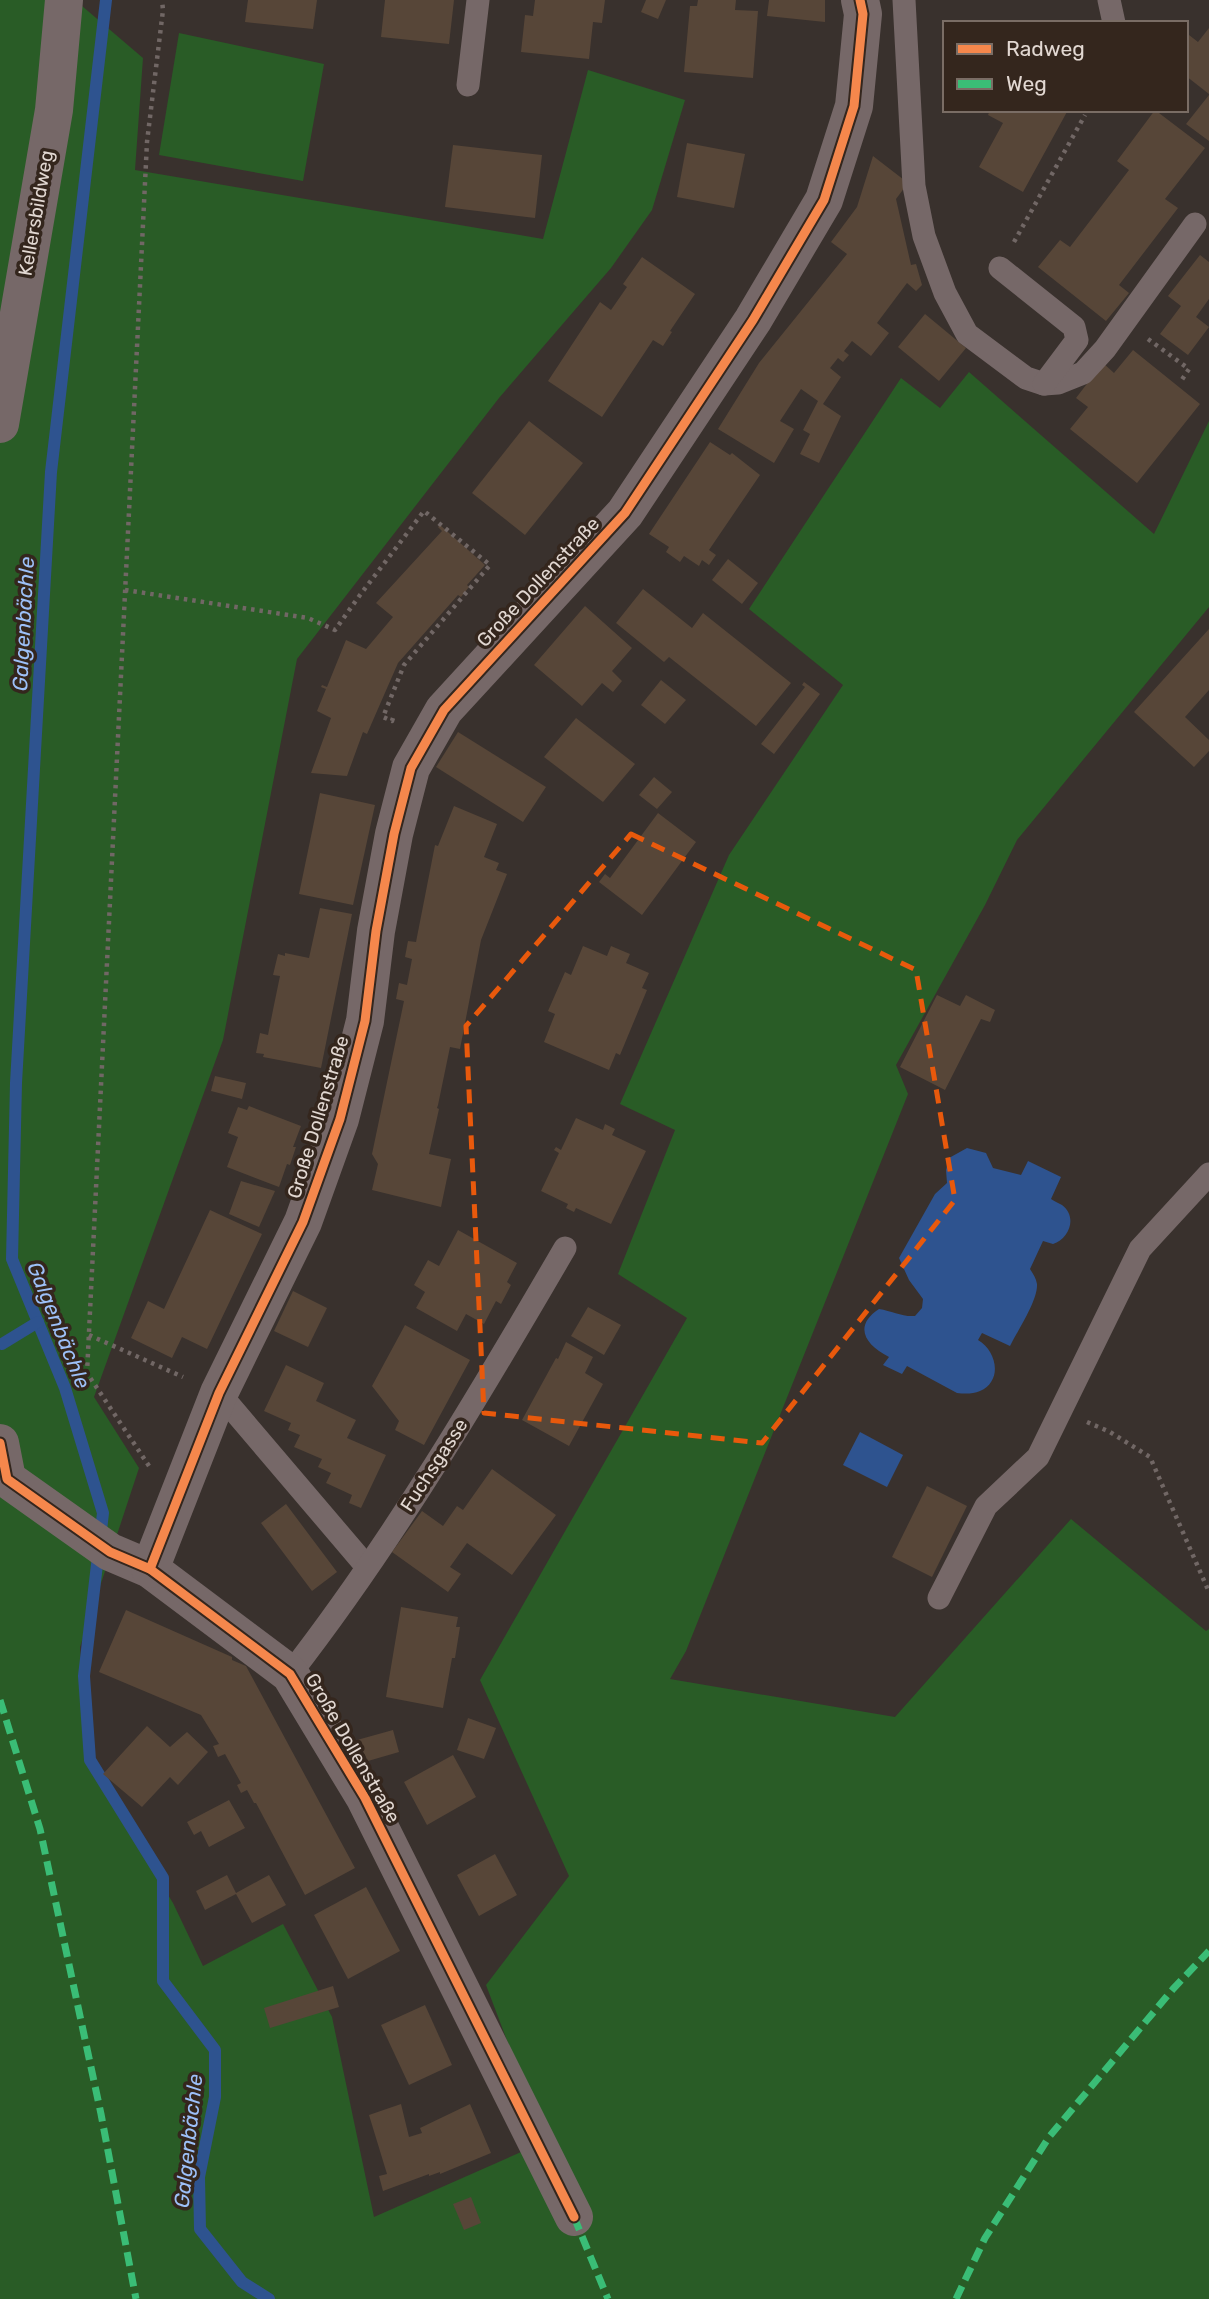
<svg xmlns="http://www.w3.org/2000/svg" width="1209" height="2299" viewBox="0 0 1209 2299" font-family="Rubik,sans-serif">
  <rect width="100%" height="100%" fill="#39312d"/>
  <g fill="#295c26">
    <path d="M0 0H75L143 58 135 170 543 239 588 70 685 100 652 210 611 268 499 398 297 659 223 1040 94 1397 139 1468 80 1647 85 1760 173 1903 203 1966 283 1924 332 2017 374 2217 528 2149 574 2217 486 1985 569 1876 480 1680 687 1318 618 1274 675 1130 620 1104 729 855 843 685 749 609 901 378 940 408 969 372 1154 534 1209 421V607L1017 840 985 905 896 1065 908 1094 686 1651 670 1679 895 1717 1071 1519 1206 1631 1209 1629V2299H0Z"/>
    <path d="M179 33 324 64 303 181 159 155Z"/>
  </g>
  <g fill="#2e538f">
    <path d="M967 1148 986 1153 993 1168 1021 1175 1028 1161 1061 1177 1051 1199C1054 1201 1058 1203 1062 1205 1078 1217 1069 1239 1053 1244L1043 1241 1030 1269C1033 1274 1036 1278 1037 1284 1038 1300 1018 1330 1010 1346L982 1333 978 1340C997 1351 1003 1381 980 1391 973 1394 965 1394 957 1393L907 1366 902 1374 883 1365 889 1357C865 1345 853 1326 879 1309 892 1311 902 1317 915 1316L922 1308 923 1299 909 1280 899 1258 935 1194 947 1183 946 1170 949 1158Z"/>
    <path d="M860 1432 903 1455 887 1487 843 1465Z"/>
  </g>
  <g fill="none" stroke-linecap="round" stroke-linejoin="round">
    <g stroke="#2e538f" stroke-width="12">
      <path d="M106 0 51 472 16 1083 12 1259 65 1388 103 1513 84 1676 90 1760 163 1878V1981L215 2050V2097L199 2177 200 2229 242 2282 269 2299"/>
      <path d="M2 1344 38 1322"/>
    </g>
  </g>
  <g fill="#574638">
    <path d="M248 0H317L313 29 245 22Z"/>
    <path d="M385 0H454L449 44 381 37Z"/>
    <path d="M535 0H605L602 23 593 22 589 59 521 52 525 15 533 16Z"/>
    <path d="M646 0H666L658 19 641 12Z"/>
    <path d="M698 0H736L735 10 758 11 753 78 684 72 690 6H697Z"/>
    <path d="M769 0H825V22L767 16Z"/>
    <path d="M1209 28V94L1186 76V38L1189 35 1198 42Z"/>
    <path d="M1209 95V141L1186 124Z"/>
    <path d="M990 110H1068L1023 192 979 167 1003 123 988 115Z"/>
    <path d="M1155 110 1205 148 1165 199 1178 208 1119 285 1129 293 1106 321 1038 267 1060 240 1070 247 1129 170 1117 161Z"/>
    <path d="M687 143 745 154 734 208 677 197Z"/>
    <path d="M453 145 542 155 535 218 445 207Z"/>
    <path d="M873 156 908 183 896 199 911 265 916 264 922 285 916 291 907 283 877 323 889 333 871 356 852 341 844 351 849 355 843 362 838 358 830 368 841 377 823 404 841 416 819 463 800 454 810 434 803 430 818 401 801 389 780 421 794 429 774 463 718 429 759 363 847 254 831 242 857 207Z"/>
    <path d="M1200 255 1209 262V299L1196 317 1209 327 1188 355 1160 334 1181 306 1168 296Z"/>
    <path d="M642 257 695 294 670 331 672 332 663 346 653 340 602 417 548 381 600 302 611 310 627 287 623 284Z"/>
    <path d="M925 314 966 348 939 381 898 347Z"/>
    <path d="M1133 350 1200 404 1137 483 1070 429 1088 407 1076 398 1103 363 1114 373Z"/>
    <path d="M529 421 583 463 525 535 472 493Z"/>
    <path d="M710 442 730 455 732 453 760 475 709 550 716 555 709 565 702 560 699 566 684 556 680 562 666 552 669 547 649 534Z"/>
    <path d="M440 525 485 565 467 585 469 587 461 597 458 595 398 663 367 734 363 732 347 776 311 773 331 718 317 711 326 689 321 687 322 685 327 687 346 640 366 649 393 617 376 603 442 531 438 527Z"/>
    <path d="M728 559 758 583 742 604 712 580Z"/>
    <path d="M643 589 692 628 703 613 791 683 756 726 669 657 664 662 616 623Z"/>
    <path d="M585 606 632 648 612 671 622 681 613 692 602 683 582 706 534 665Z"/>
    <path d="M1209 629V690L1185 717 1209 740V751L1194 767 1134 712Z"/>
    <path d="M661 680 686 700 665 724 641 705Z"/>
    <path d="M804 682 820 694 774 754 761 744 805 687 802 685Z"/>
    <path d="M576 718 635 764 603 802 544 757Z"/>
    <path d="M458 732 546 787 523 822 436 767Z"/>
    <path d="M654 777 672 792 657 809 639 795Z"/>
    <path d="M320 793 375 805 353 905 299 894Z"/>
    <path d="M454 806 497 824 484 857 499 863 496 870 507 874 481 940 460 1049 450 1047 438 1105 437 1108 439 1109 429 1154 451 1159 441 1207 372 1190 378 1164 372 1154 404 1001 396 999 399 983 407 985 412 959 405 957 408 941 416 942 435 845 438 846Z"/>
    <path d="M658 813 696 842 642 915 599 882 605 874 610 878Z"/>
    <path d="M320 908 352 914 321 1068 263 1057 264 1054 256 1053 260 1033 268 1035 274 1005 280 976 273 975 278 954 285 956V953L309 958Z"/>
    <path d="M583 946 607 956 611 946 630 954 626 963 649 973 642 988 647 990 620 1055 616 1053 609 1070 544 1042 555 1014 548 1011 565 972 571 975Z"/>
    <path d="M937 995 960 1006 966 995 995 1010 990 1022 981 1019 945 1090 900 1067Z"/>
    <path d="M215 1076 246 1083 242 1099 211 1091Z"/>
    <path d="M249 1106 301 1126 293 1147H296L290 1165 287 1164 279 1187 227 1167 238 1137 228 1133 238 1107 247 1110Z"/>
    <path d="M576 1118 603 1130 605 1124 615 1129 612 1135 646 1151 611 1224 576 1208 574 1212 566 1208 568 1204 541 1191 559 1153 554 1150 556 1147 561 1150Z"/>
    <path d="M241 1181 275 1191 259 1227 229 1214Z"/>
    <path d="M210 1210 262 1234 207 1349 182 1337 172 1358 131 1338 148 1301 164 1309Z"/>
    <path d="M458 1230 517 1263 507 1282 511 1285 501 1304 496 1301 484 1324 466 1314 457 1331 416 1308 425 1292 414 1285 428 1260 439 1266Z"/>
    <path d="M293 1291 327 1308 308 1347 274 1331Z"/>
    <path d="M588 1307 621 1325 604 1355 571 1336Z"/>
    <path d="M405 1325 470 1360 424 1445 395 1430 399 1421 372 1386Z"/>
    <path d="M566 1342 593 1357 585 1373 603 1384 569 1446 522 1420 556 1358 558 1359Z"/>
    <path d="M286 1365 324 1383 316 1401 356 1420 347 1438 386 1455 361 1508 349 1503 352 1495 326 1483 331 1473 318 1467 322 1459 294 1447 300 1435 288 1430 291 1423 264 1411Z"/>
    <path d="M492 1469 556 1515 512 1575 467 1543 450 1567 461 1574 448 1592 392 1552 422 1511 443 1526 457 1506 463 1510Z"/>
    <path d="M927 1486 967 1506 932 1577 892 1557Z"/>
    <path d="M286 1504 337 1572 312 1591 261 1523Z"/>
    <path d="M401 1607 458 1617 456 1627H460L455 1658H452L443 1708 386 1697Z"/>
    <path d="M126 1610 232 1657V1660L246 1666 355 1868 305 1895 256 1803H254L247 1790 241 1793 237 1785 241 1783 225 1754 218 1757 213 1746 219 1744 201 1715 99 1672Z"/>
    <path d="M468 1718 496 1728 484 1759 457 1750Z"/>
    <path d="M147 1726 170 1747 187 1732 208 1752 178 1785 170 1777 142 1807 103 1774Z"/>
    <path d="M393 1730 399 1752 368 1761 357 1740Z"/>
    <path d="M453 1755 476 1797 427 1825 404 1782Z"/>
    <path d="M229 1800 245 1828 209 1847 201 1831 194 1835 187 1822Z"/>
    <path d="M495 1854 517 1895 479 1916 457 1875Z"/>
    <path d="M227 1875 236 1893 269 1875 286 1905 252 1923 236 1894 205 1910 196 1891Z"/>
    <path d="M366 1887 400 1951 348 1979 314 1915Z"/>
    <path d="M333 1986 339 2007 270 2028 264 2008Z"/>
    <path d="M425 2005 452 2065 409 2085 381 2025Z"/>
    <path d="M401 2104 409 2137 422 2133 420 2128 470 2104 491 2153 440 2174V2172L429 2176V2174L383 2191 379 2176 387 2174 369 2115Z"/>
    <path d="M471 2197 481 2223 464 2230 453 2204Z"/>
  </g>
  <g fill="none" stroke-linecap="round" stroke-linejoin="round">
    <g stroke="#716765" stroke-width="4.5" stroke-dasharray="3.5 5" stroke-linecap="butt">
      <path d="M1014 242 1085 115"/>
      <path d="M1148 339 1189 369 1181 381"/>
      <path d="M125 590 308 618 335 630 360 595 424 511 490 565 404 665 383 717 392 721 393 718"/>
      <path d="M89 1335 183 1377"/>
      <path d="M1087 1422 1110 1432 1150 1457 1209 1592"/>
      <path d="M149 1466 87 1373 147 142 163 10 162 0"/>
    </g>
    <g stroke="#766868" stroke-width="23">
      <path d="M904 0 914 186 924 236 945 293 967 334 1026 378 1044 384 1058 383 1083 373 1105 349 1195 224"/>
      <path d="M1109 0 1114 23"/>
      <path d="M468 85 478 0"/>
      <path d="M1000 268 1074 327 1077 340 1044 384"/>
      <path d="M219 1393 367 1567"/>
      <path d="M939 1598 986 1506 1038 1457 1140 1249 1209 1174"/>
      <path d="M290 1674C394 1540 480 1394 565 1248"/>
    </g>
    <g stroke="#766868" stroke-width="38">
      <path d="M0 424 54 110 64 0"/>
      <path d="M0 1443 7 1479 110 1552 150 1569 290 1674 365 1798 574 2217"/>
      <path d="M150 1569 219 1393 303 1222 340 1119 365 1021 376 931 394 834 411 768 444 710 625 513 753 320 824 200 854 106 863 14 860 0"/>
    </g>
    <g stroke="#3abd76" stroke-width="7" stroke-dasharray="14 7" stroke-linecap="butt">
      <path d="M0 1700 40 1829 101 2114 136 2299"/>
      <path d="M574 2217 608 2299"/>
      <path d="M956 2299 985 2238 1049 2137 1173 1989 1209 1951"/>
    </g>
    <g stroke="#34261d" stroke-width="13">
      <g id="cycleway">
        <path d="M0 1443 7 1479 110 1552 150 1569 290 1674 365 1798 574 2217"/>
        <path d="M150 1569 219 1393 303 1222 340 1119 365 1021 376 931 394 834 411 768 444 710 625 513 753 320 824 200 854 106 863 14 860 0"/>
      </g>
    </g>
    <use href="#cycleway" stroke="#f5874c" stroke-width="9"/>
  </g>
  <path fill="none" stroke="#e8590c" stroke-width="5" stroke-dasharray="14 9" stroke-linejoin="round" d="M631 834 916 970 955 1200 762 1443 484 1413 466 1026Z"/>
  <g text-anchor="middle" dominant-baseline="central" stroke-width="7" stroke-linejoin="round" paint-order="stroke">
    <g font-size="19" fill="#e2d8d2" stroke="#34261d">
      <text transform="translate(36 213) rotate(-80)">Kellersbildweg</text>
      <text transform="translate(538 582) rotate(-47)">Große Dollenstraße</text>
      <text transform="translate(318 1117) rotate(-73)">Große Dollenstraße</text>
      <text transform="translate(434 1465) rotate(-57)">Fuchsgasse</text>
      <text transform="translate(353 1748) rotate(60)">Große Dollenstraße</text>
    </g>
    <g font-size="21" font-style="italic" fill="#9dc0f8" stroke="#34261d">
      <text transform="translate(23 624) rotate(-87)">Galgenbächle</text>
      <text transform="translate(59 1325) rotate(68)">Galgenbächle</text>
      <text transform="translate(188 2141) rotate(-84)">Galgenbächle</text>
    </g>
  </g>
  <rect x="943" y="21" width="245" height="91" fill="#34261d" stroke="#7a6d65" stroke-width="2"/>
  <rect x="957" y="44" width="35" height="10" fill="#f5874c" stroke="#7a6d65" stroke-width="2"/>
  <text x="1006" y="56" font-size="21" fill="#e2d8d2">Radweg</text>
  <rect x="957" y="79" width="35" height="10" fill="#3abd76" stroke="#7a6d65" stroke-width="2"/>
  <text x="1006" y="91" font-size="21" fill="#e2d8d2">Weg</text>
</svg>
